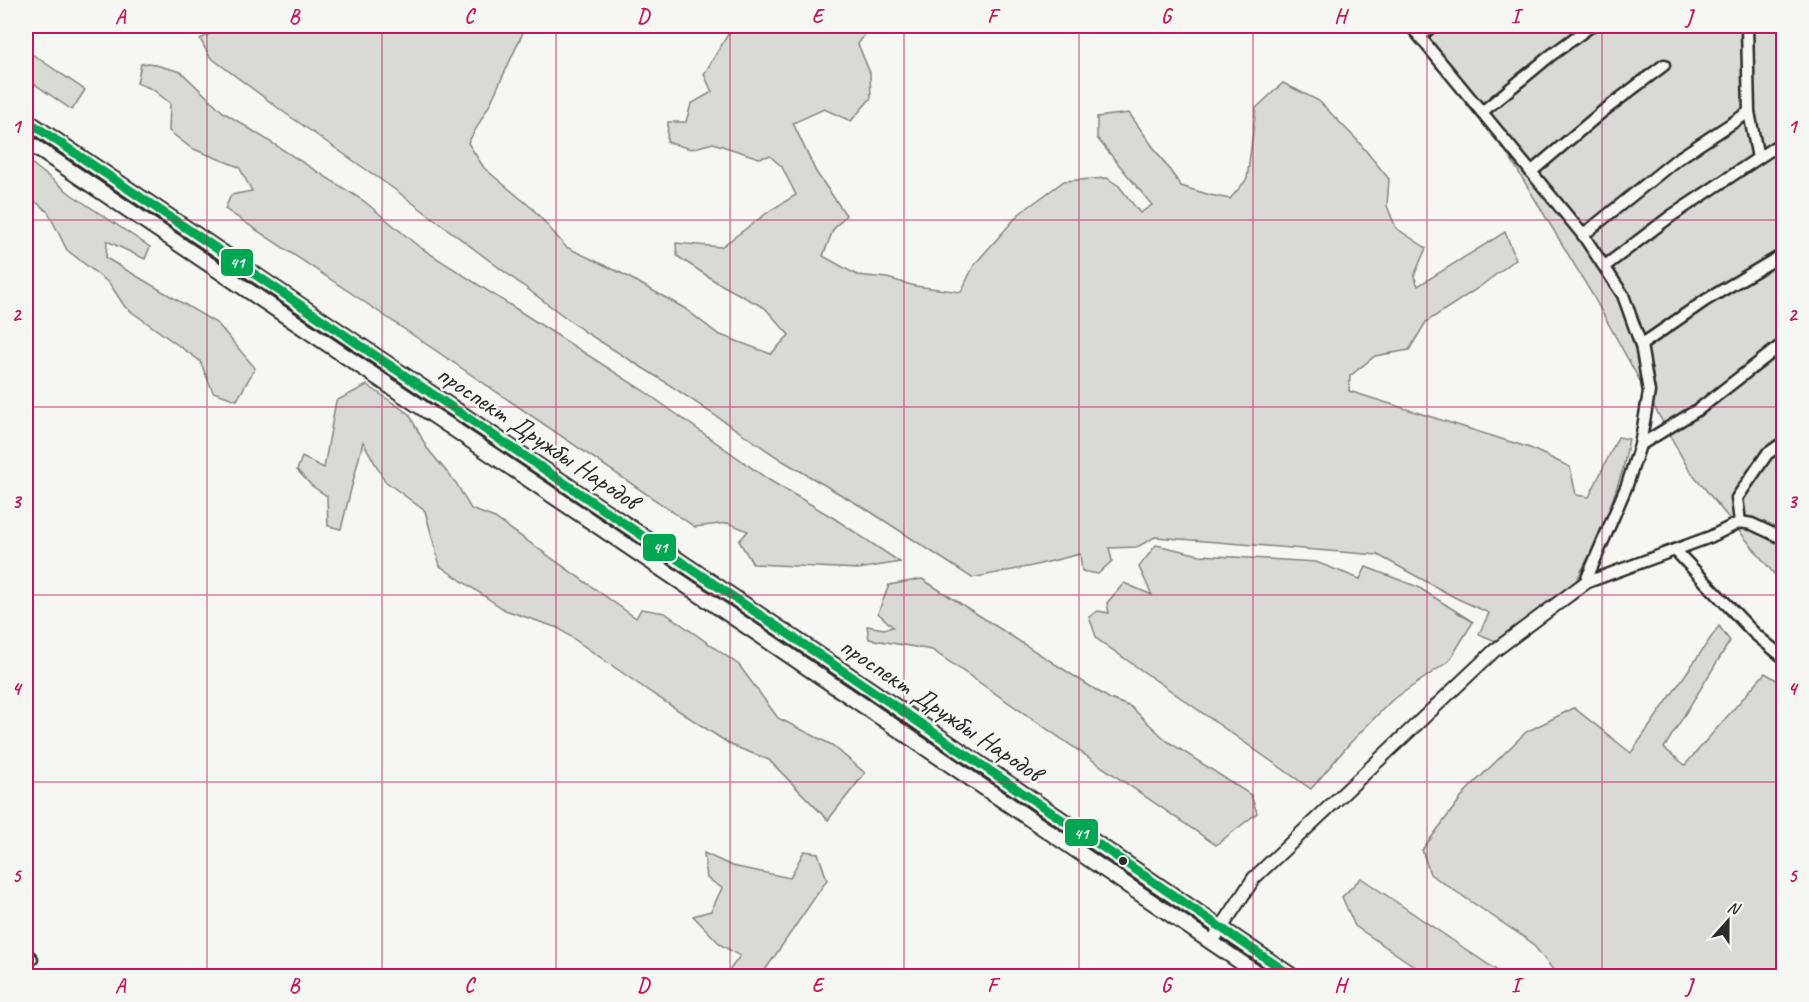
<svg xmlns="http://www.w3.org/2000/svg" width="1809" height="1002" viewBox="0 0 1809 1002" font-family="Caveat,sans-serif">
  <rect width="100%" height="100%" fill="#f6f6f2"/>
  <filter id="ink" filterUnits="userSpaceOnUse"><feTurbulence type="fractalNoise" baseFrequency=".0167" numOctaves="2"/><feDisplacementMap in="SourceGraphic" scale="12" xChannelSelector="R" yChannelSelector="G"/><feConvolveMatrix kernelMatrix="1 2 1 2 8 2 1 2 1" color-interpolation-filters="sRGB"/></filter>
  <g filter="url(#ink)">
    <g fill="#d9d9d5" stroke="#828280" stroke-width="1.5">
      <path d="M220 26H526L490 104 468 143 484 168 533 209 566 247 621 273 684 308 718 334 771 354 789 335 765 308 718 283 677 256 676 243 721 247 771 210 796 195 782 167 770 156 759 158 713 143 691 149 667 142 668 122H686L691 104 712 92 704 74 733 26H871L858 44 870 73 871 98 851 121 824 109 793 123 816 172 846 215 833 230 823 256 857 275 887 278 915 286 961 292 974 265 1019 214 1064 181 1107 178 1119 186 1140 213 1152 205 1097 138V117L1129 113 1181 186 1210 195 1230 199 1247 179 1256 108 1283 83 1319 101 1357 140 1389 179 1387 206 1396 228 1426 248 1414 276 1418 286 1505 232 1516 259 1481 286 1426 322 1409 350 1375 356 1350 376 1349 391 1530 448 1570 467 1576 495 1589 497 1618 437 1629 439 1623 469 1602 531 1574 585 1533 613 1498 642 1479 634 1489 613 1456 598 1378 555 1155 537 1137 547 1109 548 1112 561 1098 574 1082 571 1080 554 1032 566 972 578 871 512 783 461 662 380 585 332 394 189 285 113 210 57 200 39 221 28Z"/>
      <path d="M1412 26H1783V585L1688 468 1592 294 1497 136Z"/>
      <path d="M26 50 85 90 72 110 26 78Z"/>
      <path d="M149 63 181 72 223 112 364 201 418 246 644 391 769 480 832 517 900 562 858 569 753 564 739 541 748 531 728 523 695 527 357 297 225 209 231 195 252 191 239 167 191 148 169 131 170 103 152 89 137 83 141 64Z"/>
      <path d="M26 159 72 195 150 247 145 259 107 241 106 258 218 324 255 368 237 400 213 392 200 361 125 307 110 284 67 250 48 212 26 194Z"/>
      <path d="M367 385 409 414 427 448 456 483 471 509 495 518 636 618 641 609 665 613 739 665 778 718 832 745 865 773 828 820 769 760 731 745 650 692 558 628 505 610 440 566 425 511 385 481 363 442 341 529 328 526 327 496 312 486 297 470 302 457 324 468 336 401Z"/>
      <path d="M1156 545 1200 555 1316 562 1360 579 1366 567 1418 587 1473 622 1449 661 1391 701 1350 743 1311 789 1097 639 1089 617 1098 611 1109 613 1107 603 1124 583 1152 595 1139 567Z"/>
      <path d="M922 579 1110 699 1131 707 1167 741 1251 795 1257 813 1216 845 932 650 869 639 867 626 884 629 893 627 878 613 889 585Z"/>
      <path d="M1719 626 1730 641 1664 748 1685 765 1765 673 1783 684V976H1558L1531 942 1430 874 1422 850 1467 790 1526 732 1574 708 1631 753Z"/>
      <path d="M804 851 818 853 827 880 761 976H725L740 956 721 945 693 916 711 911 722 888 707 878 704 853 732 866 790 878Z"/>
      <path d="M1361 878 1505 976H1429L1355 926 1342 897Z"/>
    </g>
    <g fill="none" stroke-linecap="round" stroke-linejoin="round">
      <g stroke="#2b2b2b" stroke-width="15">
        <g id="minor">
          <path d="M1411 26 1583 235 1623 295 1641 345 1649 392 1640 445 1627 485 1585 583"/>
          <path d="M1747 26 1749 112 1758 158"/>
          <path d="M1420 37 1432 26"/>
          <path d="M1482 112 1550 56 1591 26"/>
          <path d="M1531 172 1602 112 1664 65"/>
          <path d="M1583 235 1676 160 1749 112"/>
          <path d="M1605 266 1671 216 1784 141"/>
          <path d="M1641 345 1706 300 1784 254"/>
          <path d="M1640 445 1699 409 1784 343"/>
          <path d="M1740 522 1737 498 1767 454 1784 442"/>
          <path d="M1675 550 1755 634 1784 658"/>
          <path d="M1585 583 1710 537 1740 522 1752 524 1784 539"/>
          <path d="M26 953 32 959"/>
        </g>
      </g>
      <g stroke="#2b2b2b" stroke-width="16">
        <path id="tertiary" d="M1212 942 1254 878 1494 651 1585 583"/>
      </g>
      <g stroke="#2b2b2b" stroke-width="18">
        <g id="secondary">
          <path d="M26 120 855 679 1292 976"/>
          <path d="M26 141 755 632 1261 976"/>
        </g>
      </g>
      <use href="#minor" stroke="#f6f6f2" stroke-width="10"/>
      <use href="#tertiary" stroke="#f6f6f2" stroke-width="12"/>
      <use href="#secondary" stroke="#f6f6f2" stroke-width="14"/>
      <g stroke="#f6f6f2" stroke-width="14">
        <path id="bus-1" d="M26 120 855 679 1292 976"/>
      </g>
      <use href="#bus-1" stroke="#00a651" stroke-width="9"/>
    </g>
  </g>
  <path fill="none" stroke="#c2185b" stroke-width="1.5" stroke-opacity="0.55" d="M207 26V976M382 26V976M556 26V976M730 26V976M904 26V976M1079 26V976M1253 26V976M1427 26V976M1602 26V976M26 220H1784M26 407H1784M26 595H1784M26 782H1784"/>
  <circle fill="#2b2b2b" stroke="#f6f6f2" stroke-width="2" cx="1123" cy="861" r="5"/>
  <g text-anchor="middle" dominant-baseline="central" stroke-width="5" stroke-linejoin="round" paint-order="stroke">
    <g font-size="26" fill="#2b2b2b" stroke="#f6f6f2">
      <text transform="translate(538 437) rotate(34)">проспект Дружбы Народов</text>
      <text transform="translate(941 709) rotate(34)">проспект Дружбы Народов</text>
    </g>
  </g>
  <g stroke="#f6f6f2" stroke-width="2">
    <rect x="220" y="248" width="34" height="29" rx="6" fill="#00a651"/>
    <rect x="642" y="533" width="35" height="29" rx="6" fill="#00a651"/>
    <rect x="1064" y="818" width="35" height="29" rx="6" fill="#00a651"/>
  </g>
  <g font-size="16" text-anchor="middle" font-weight="bold" fill="#fff">
    <text x="237" y="268">41</text>
    <text x="660" y="553">41</text>
    <text x="1081" y="839">41</text>
  </g>
  <rect width="1809" height="1002" fill="none" stroke="#f6f6f2" stroke-width="66"/>
  <g transform="translate(1728 921) rotate(21)" stroke="#f6f6f2" stroke-width="4.5" paint-order="stroke">
  <path d="M0-4.5L10 22L0 15L-10 22Z" fill="#2b2b2b"/>
  <text y="-9" font-size="16" font-weight="bold" text-anchor="middle" fill="#2b2b2b">N</text>
  </g>
  <rect x="33" y="33" width="1743" height="936" fill="none" stroke="#c2185b" stroke-width="2"/>
  <g font-size="20" text-anchor="middle" font-weight="bold" fill="#c2185b">
    <text x="120" y="23">A</text>
    <text x="294" y="23">B</text>
    <text x="469" y="23">C</text>
    <text x="643" y="23">D</text>
    <text x="817" y="23">E</text>
    <text x="992" y="23">F</text>
    <text x="1166" y="23">G</text>
    <text x="1340" y="23">H</text>
    <text x="1515" y="23">I</text>
    <text x="1689" y="23">J</text>
    <text x="16" y="133">1</text>
    <text x="1792" y="133">1</text>
    <text x="16" y="321">2</text>
    <text x="1792" y="321">2</text>
    <text x="16" y="508">3</text>
    <text x="1792" y="508">3</text>
    <text x="16" y="695">4</text>
    <text x="1792" y="695">4</text>
    <text x="16" y="882">5</text>
    <text x="1792" y="882">5</text>
    <text x="120" y="992">A</text>
    <text x="294" y="992">B</text>
    <text x="469" y="992">C</text>
    <text x="643" y="992">D</text>
    <text x="817" y="992">E</text>
    <text x="992" y="992">F</text>
    <text x="1166" y="992">G</text>
    <text x="1340" y="992">H</text>
    <text x="1515" y="992">I</text>
    <text x="1689" y="992">J</text>
  </g>
</svg>
